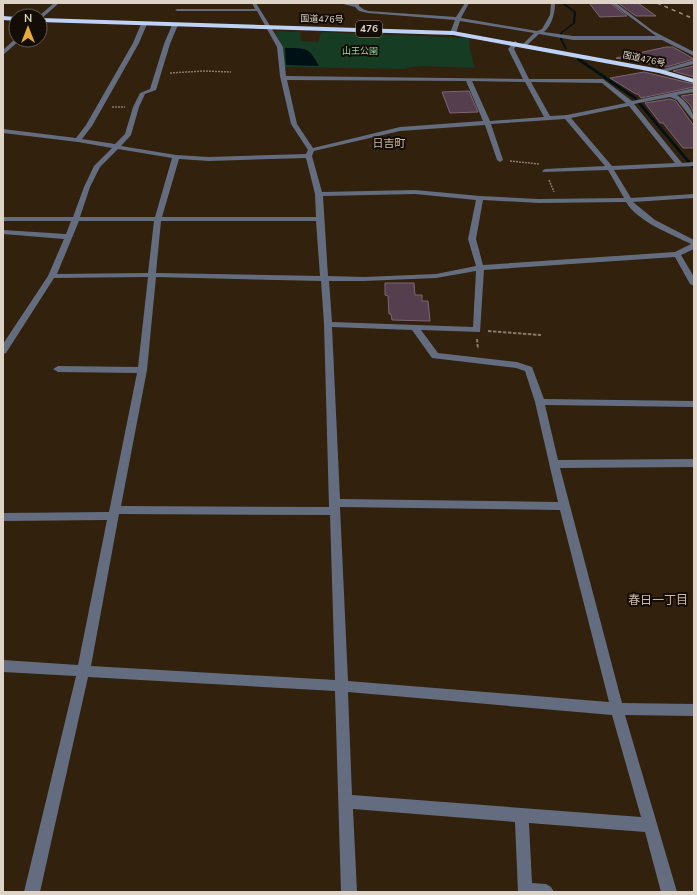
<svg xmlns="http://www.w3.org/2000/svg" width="697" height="895" viewBox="0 0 697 895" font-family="'Nunito Sans','Noto Sans JP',sans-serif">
  <rect width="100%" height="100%" fill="#32210d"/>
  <path fill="#173c24" d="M275 31 300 32 301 41 318 42 321 32 469 38 470 50 475 68 424 66 411 67 405 69 285 67 282 47Z"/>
  <path fill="#001115" d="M285 48C306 48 309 47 319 66L286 65Z"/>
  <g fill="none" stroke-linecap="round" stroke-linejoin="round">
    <g fill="#001115" fill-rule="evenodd">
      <path d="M561 3H564L576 12 575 23 562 33V39L567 49 566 50 565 49 560 39V33L573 23 574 12Z"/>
      <path d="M577 58H579L636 97 694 166V169H693L634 99 577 60Z"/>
    </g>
  </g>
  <g fill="#553e4e" stroke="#7f6577">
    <path d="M589 3H610L627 16 600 17Z"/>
    <path d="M618 3H638L656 16H636Z"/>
    <path d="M666 47H673L694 59 666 67 616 58Z"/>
    <path d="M694 66V77L673 71Z"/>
    <path d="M644 72 694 84V87L641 98 638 94H636L610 78Z"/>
    <path d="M469 91 478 112 450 113 442 92Z"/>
    <path d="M694 94V113L690 105 681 96Z"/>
    <path d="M670 99 676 101 694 126V148H683L663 123H660L645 103Z"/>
    <path d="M385 283H414L415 295H422V301H428L430 321 392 320 391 314H389L388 296 385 295Z"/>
  </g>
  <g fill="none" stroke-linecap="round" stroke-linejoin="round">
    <g stroke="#897b6c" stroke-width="1.5" stroke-dasharray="2 1" stroke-linecap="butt">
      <path d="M170 73 204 71 231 72"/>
      <path d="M112 107H125"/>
      <path d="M510 161 539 164"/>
      <path d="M549 180 554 192"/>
    </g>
    <g stroke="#897b6c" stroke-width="2" stroke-dasharray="3.5 1.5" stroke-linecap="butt">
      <path d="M488 331 541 335"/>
      <path d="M477 339 478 349"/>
    </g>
    <g fill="#636d7f" fill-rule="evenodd">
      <path d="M54 3H59L40 20 39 16Z"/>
      <path d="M252 3H256L283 47 286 76 523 79 508 49 515 41 518 43 514 49 529 79H603L632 101 694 88V92L677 95C685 100 694 111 694 120L692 119 677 100 670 97 634 104 682 163 694 162V166L614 170 631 198 694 194V198L633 202 655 220 694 240V249L681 255 694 277V286L690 284 675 257 484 270 480 332 421 330 438 353 517 362 532 367 544 399 694 401V407L545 405 558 460 694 459V467L560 468 622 703 694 704V716L625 715 677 892H661L645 832 529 823 532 883 546 884 551 887 554 892H518L515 822 353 809 357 892H341L335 691 88 677 40 892H24L76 676 3 672V660L78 665 107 520 3 521V513L109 512 137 373 58 372 53 369 58 366 138 367 148 277 54 278 6 353 3 354V344L48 276 64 239 3 234V230L66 234 71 221H3V217H73L84 187 94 166 112 148 78 142 3 133V129L76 138 86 125 133 43 141 24 144 22 147 24 139 43 92 126 82 139 115 144 125 134 133 107 140 93 150 89 164 44 172 25 175 23 178 25 170 44 156 90 145 94 139 107 131 135 121 146 176 155 209 157 306 154 308 150 291 124 280 76 277 47 257 11H177L175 10 177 9H255ZM287 80 466 81 483 121 400 127 313 148 297 124ZM472 81 525 82 544 117 490 121ZM531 82 602 83 626 103 567 115 550 116ZM629 106 675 163 612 166 571 118ZM565 119 605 166 545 169 542 171 543 172 608 170 624 198 539 199 480 196 415 190 322 192 312 156 314 151 400 131 485 125 497 160 500 162 503 160 491 124ZM118 149 172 158 155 217H80L90 187 100 167ZM306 158 315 194 316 217H162L179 159 209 161ZM415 194 476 200 468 239 476 266 436 274 364 277 328 276 323 196ZM483 200 539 203 626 202C638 222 671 234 691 244L675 252 483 265 476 239ZM79 221H154L148 273 57 274ZM161 221H316L320 276 156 273ZM476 271 473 327 332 322 329 281H364L436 278ZM156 277 321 281 324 324 329 507 121 506 147 370ZM332 327 412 330 432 358 516 368 525 371 535 402 558 502 340 499ZM340 507 560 510 609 702 348 681ZM119 514 330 515 335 680 91 666ZM348 692 612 715 641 817 352 795Z"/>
      <path d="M339 3H359V6L363 9 368 11 456 17 465 3H469L461 18 537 31 542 29 550 15 551 3H555C555 13 552 25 544 32L573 36H656L611 3H616L653 31 694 52V56L662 40H573L539 34 525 47 522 45 534 33 460 21 456 33 453 35 450 33 455 20 368 13 359 11 355 7Z"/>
      <path d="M15 39 20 40 3 55V50Z"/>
      <path d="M694 60V64L660 73 657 71Z"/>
    </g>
    <g fill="#bdd2f6" fill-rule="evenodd">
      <path d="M3 16 16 17V21L3 20Z"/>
      <path d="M40 18 453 31 660 69 694 79V83L659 73 453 35 40 22Z"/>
    </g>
    <path stroke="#9c8e7f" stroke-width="1.5" stroke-dasharray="4 4" stroke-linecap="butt" d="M657 3 694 19"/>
  </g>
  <g text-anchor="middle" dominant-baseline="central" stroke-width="4" stroke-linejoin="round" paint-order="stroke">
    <g font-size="9" fill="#ded3c7" stroke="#140d05">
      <text transform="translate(322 19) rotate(1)">国道476号</text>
      <text transform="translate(644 59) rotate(12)">国道476号</text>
    </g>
    <g font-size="9" fill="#90d7a5" stroke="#140d05">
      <text x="360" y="51">山王公園</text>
    </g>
    <rect fill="#140d05" stroke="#a1988d" stroke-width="1" x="356" y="21" width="26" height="16" rx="3"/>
    <g font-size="10" font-weight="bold" fill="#ded3c7">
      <text x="369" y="29">476</text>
    </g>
    <g font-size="11" fill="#d0baa2" stroke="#140d05">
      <text x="389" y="143">日吉町</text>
    </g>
    <g font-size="12" fill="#d0baa2" stroke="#140d05">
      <text x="658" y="600">春日一丁目</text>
    </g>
  </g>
  <rect width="697" height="895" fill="none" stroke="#ded3c7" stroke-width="8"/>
  <g transform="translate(28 28)"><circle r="19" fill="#140d05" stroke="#655c53"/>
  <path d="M0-3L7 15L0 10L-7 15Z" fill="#e7ac37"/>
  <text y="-6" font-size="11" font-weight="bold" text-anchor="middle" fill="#ded3c7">N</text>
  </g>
</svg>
